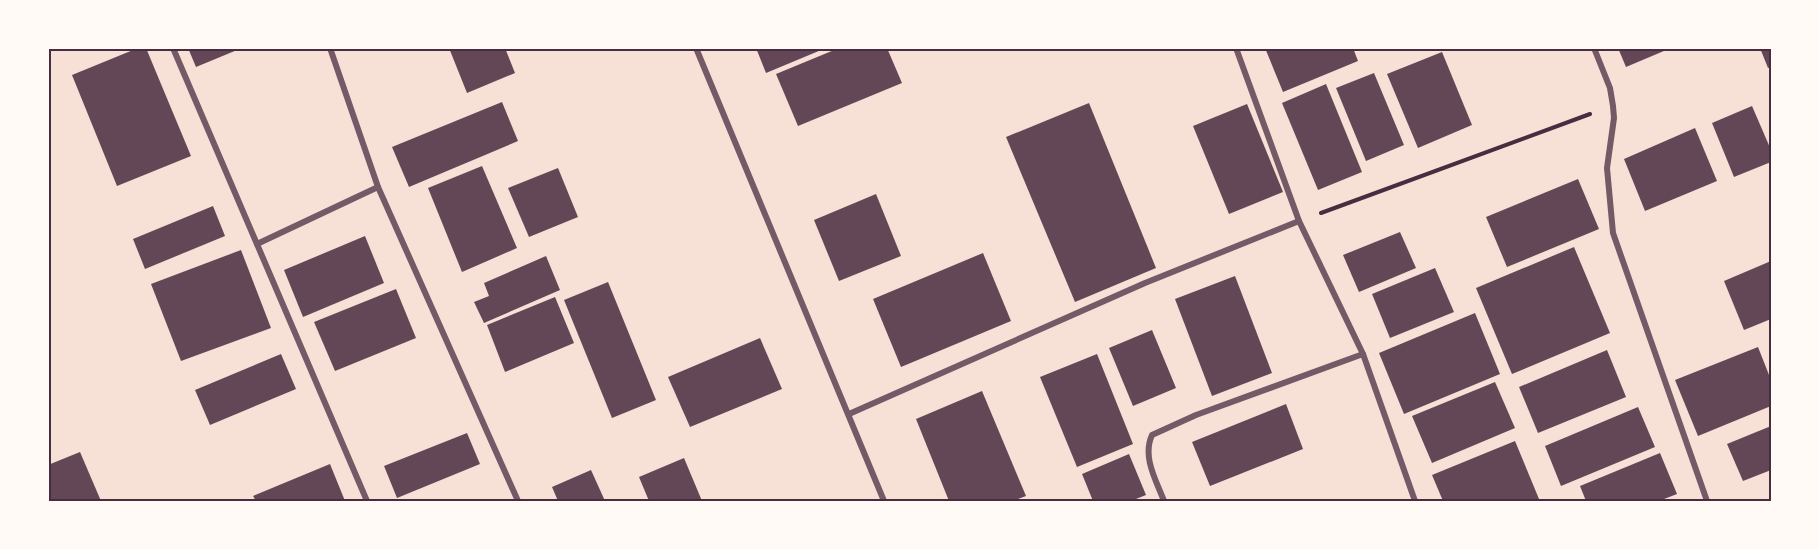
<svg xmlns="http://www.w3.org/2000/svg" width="1819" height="549" viewBox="0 0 1819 549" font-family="'Asap Condensed',sans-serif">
  <rect width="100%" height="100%" fill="#f7e1d7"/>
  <g fill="#644757">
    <path d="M138 48H146L191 156 117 186 72 75Z"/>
    <path d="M188 48H242L196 67Z"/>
    <path d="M449 48H505L515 73 467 93Z"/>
    <path d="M756 48H826L766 73Z"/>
    <path d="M839 48H887L902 83 798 126 776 74Z"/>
    <path d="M1265 48H1353L1358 61 1283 92Z"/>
    <path d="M1618 48H1671L1626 67Z"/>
    <path d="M1760 48H1771V67L1768 68Z"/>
    <path d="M1442 52 1472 125 1418 148 1387 74Z"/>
    <path d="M1374 73 1404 145 1366 161 1336 88Z"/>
    <path d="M1326 84 1362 172 1318 190 1282 103Z"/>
    <path d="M502 102 518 141 409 187 392 147Z"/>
    <path d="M1089 103 1156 268 1075 302 1006 137Z"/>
    <path d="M1247 104 1283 192 1229 214 1193 126Z"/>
    <path d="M1752 106 1771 150V162L1734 177 1712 123Z"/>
    <path d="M1695 128 1717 181 1645 211 1624 159Z"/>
    <path d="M482 166 517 248 462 272 428 188Z"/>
    <path d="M558 168 578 217 529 237 508 188Z"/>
    <path d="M1578 179 1599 229 1507 267 1486 217Z"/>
    <path d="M876 194 901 256 839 281 814 220Z"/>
    <path d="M213 206 225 236 145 269 133 239Z"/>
    <path d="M1400 232 1416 268 1359 292 1343 255Z"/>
    <path d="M365 236 384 283 303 317 284 270Z"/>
    <path d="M1574 247 1610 333 1512 374 1476 288Z"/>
    <path d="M241 250 271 328 181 361 151 284Z"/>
    <path d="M983 253 1011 321 901 367 873 299Z"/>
    <path d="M546 256 560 290 484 323 474 302 489 296 484 283Z"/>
    <path d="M1771 261V319L1744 330 1724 281Z"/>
    <path d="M1435 268 1454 312 1390 338 1372 294Z"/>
    <path d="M1235 276 1272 373 1212 396 1175 299Z"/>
    <path d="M608 282 656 400 612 418 564 300Z"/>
    <path d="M396 289 416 338 335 371 314 322Z"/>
    <path d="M555 297 574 343 505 372 487 325Z"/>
    <path d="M1475 313 1500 374 1404 414 1379 353Z"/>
    <path d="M1152 330 1176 388 1133 406 1109 348Z"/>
    <path d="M760 338 782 389 690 427 668 377Z"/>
    <path d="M1758 347 1771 380V406L1698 436 1675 380Z"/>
    <path d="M1607 350 1626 397 1538 433 1519 387Z"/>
    <path d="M281 354 296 389 210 425 195 390Z"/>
    <path d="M1097 354 1133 444 1077 467 1040 377Z"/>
    <path d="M1495 382 1515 428 1432 463 1412 416Z"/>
    <path d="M982 391 1026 496 1013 501H949L916 419Z"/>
    <path d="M1286 404 1303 449 1210 486 1192 442Z"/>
    <path d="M1638 407 1655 447 1561 486 1545 446Z"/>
    <path d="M1771 426V470L1743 481 1727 444Z"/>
    <path d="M467 433 480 464 397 498 384 466Z"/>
    <path d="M1515 441 1539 499 1535 501H1443L1432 475Z"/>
    <path d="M80 452 101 501H48V465Z"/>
    <path d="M1660 453 1677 494 1659 501H1586L1580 486Z"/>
    <path d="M1129 454 1146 495 1131 501H1093L1082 474Z"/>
    <path d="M684 458 702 501H649L639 477Z"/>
    <path d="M330 464 345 501H256L253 496Z"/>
    <path d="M591 470 605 501H558L552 487Z"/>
  </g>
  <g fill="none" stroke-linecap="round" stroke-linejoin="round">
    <path stroke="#4a2c40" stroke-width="4" d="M1321 213 1590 114"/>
    <g stroke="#755966" stroke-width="6">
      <path d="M173 48 367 501"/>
      <path d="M330 48 378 187 518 501"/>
      <path d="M696 48 884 501"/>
      <path d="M1236 48 1299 221 1363 354 1415 501"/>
      <path d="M1594 48 1610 88 1613 106 1614 118 1607 168 1613 233 1707 501"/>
      <path d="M257 244 378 187"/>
      <path d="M849 414 1145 283 1299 221"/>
      <path d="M1164 501C1156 480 1142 457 1152 435L1196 415 1363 354"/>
    </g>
  </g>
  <rect width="1819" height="549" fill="none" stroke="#fffaf5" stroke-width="99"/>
  <rect x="50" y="50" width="1720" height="450" fill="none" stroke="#4a2c40" stroke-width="2"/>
</svg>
